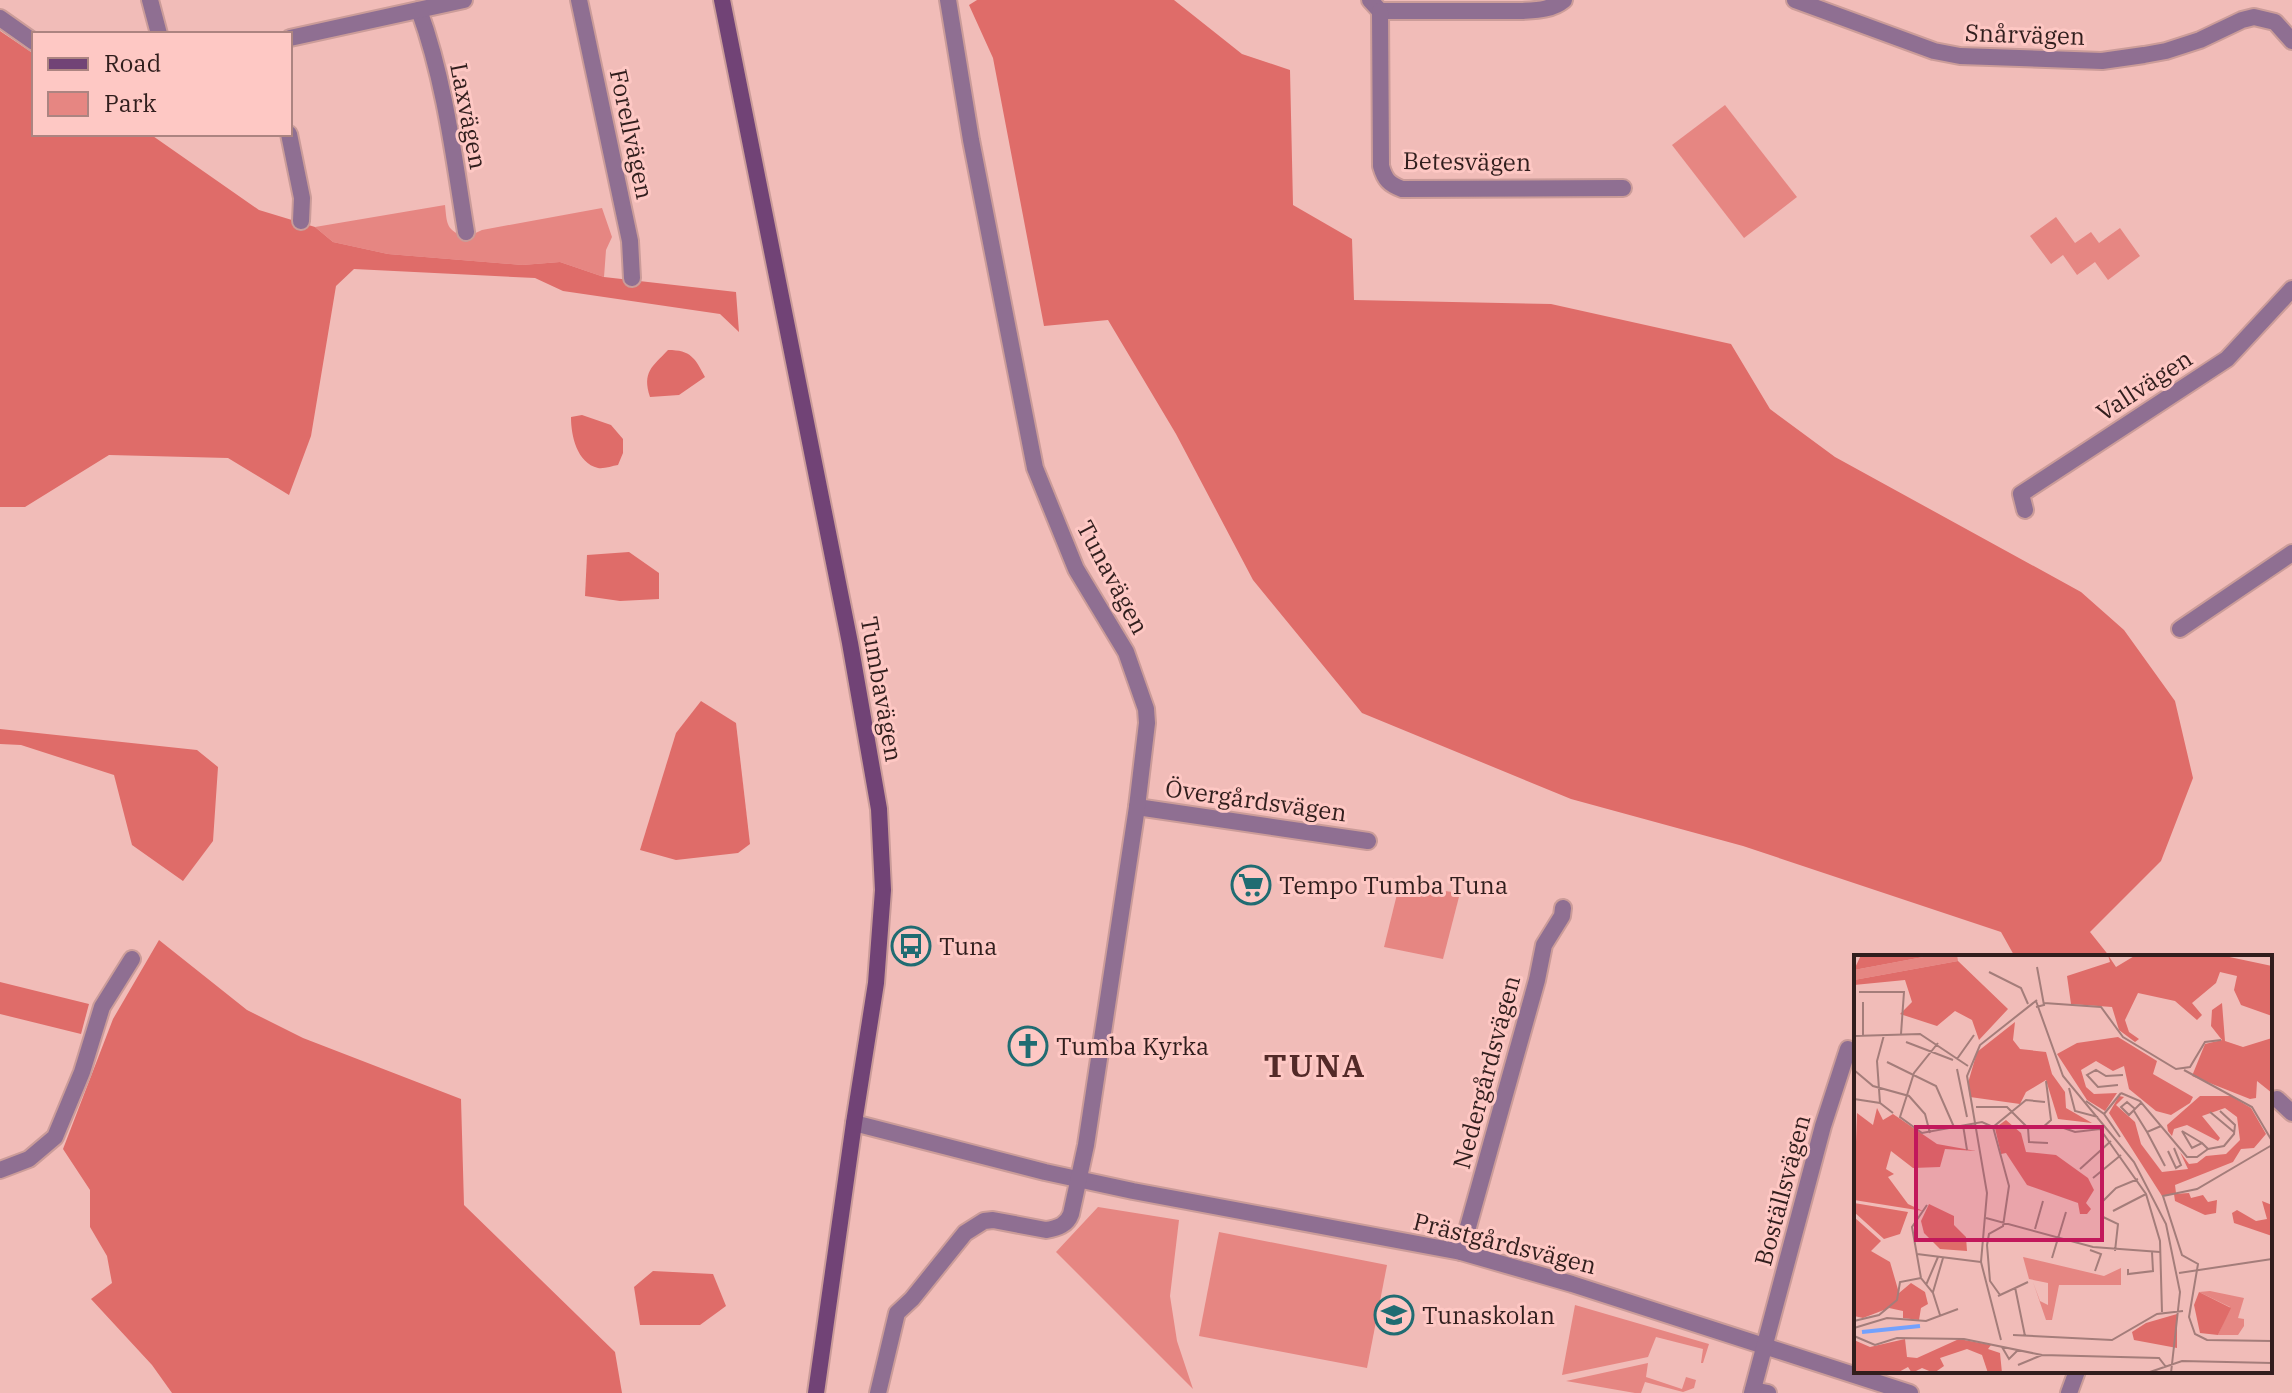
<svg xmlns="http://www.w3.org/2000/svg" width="2292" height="1393" viewBox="0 0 2292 1393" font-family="'IBM Plex Serif',serif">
  <rect width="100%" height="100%" fill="#f1bcb8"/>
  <g fill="#e68682">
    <path d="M1725 105 1797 197 1744 238 1672 145Z"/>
    <path d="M445 205C447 224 446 231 467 237L482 230 602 208 612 237 606 250 604 277 560 262 522 265 388 254 333 242 315 227Z"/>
    <path d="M2056 217 2075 243 2091 232 2099 243 2120 228 2140 256 2108 280 2095 262 2077 275 2063 255 2051 264 2030 236Z"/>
    <path d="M1407 886 1460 893 1443 959 1384 947 1398 890Z"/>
    <path d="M1098 1207 1179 1220 1170 1296 1177 1341 1193 1389 1056 1252Z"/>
    <path d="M1219 1232 1387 1265 1367 1368 1199 1336Z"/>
    <path d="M1575 1305 1709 1344 1703 1363H1701L1703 1349 1656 1337 1648 1357 1562 1375Z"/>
    <path d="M1648 1363 1646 1377 1682 1389 1686 1377 1696 1380 1694 1388 1683 1392 1645 1382 1641 1393H1635L1566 1381Z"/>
  </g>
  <g fill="#df6c69">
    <path d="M977 0H1174L1242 54 1290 70 1293 205 1352 239 1354 300 1551 304 1731 344 1770 409 1835 457 2081 592 2124 630 2175 701 2193 778 2161 861 2090 932 2110 957H2015L2001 932 1743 846 1571 799 1362 713 1253 580 1176 434 1108 320 1044 326 993 58 969 5Z"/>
    <path d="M0 31 34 54V134H150L259 210 315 227 333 242 388 254 522 265 560 262 604 277 736 292 739 332 720 314 563 291 535 278 354 269 336 286 311 436 289 495 228 458 109 455 25 507H0Z"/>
    <path d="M668 350C691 350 695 358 705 377L679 395 650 397C642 372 652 367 668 350Z"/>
    <path d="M582 415 611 425 623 439V453L618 465C612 466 604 469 598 468 577 463 571 436 571 417Z"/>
    <path d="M629 552 659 573V599L620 601 585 596 587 555Z"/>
    <path d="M701 701 736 723 750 844 738 853 676 860 640 850 676 733Z"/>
    <path d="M0 729 197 750 218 767 213 841 183 881 132 845 114 775 21 745 0 744Z"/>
    <path d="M159 940 247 1010 303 1038 461 1099 464 1205 615 1352 622 1393H172L152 1365 91 1299 112 1283 107 1256 90 1227V1190L63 1149 113 1019Z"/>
    <path d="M0 982 89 1004 81 1034 0 1014Z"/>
    <path d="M653 1271 713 1274 726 1306 700 1325H640L634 1287Z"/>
  </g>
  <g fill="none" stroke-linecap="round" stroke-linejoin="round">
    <g stroke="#cb9c99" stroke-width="20">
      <g id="minor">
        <path d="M150 0 159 34"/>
        <path d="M579 0 630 241 632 278"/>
        <path d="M1370 0 1380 11H1521C1536 10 1552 10 1564 0"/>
        <path d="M1795 0 1934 51 1960 56 2102 61 2144 55 2166 51 2200 40 2242 20 2254 17 2275 22 2292 41"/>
        <path d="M419 10C445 81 454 158 466 232"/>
        <path d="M1380 11 1381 166C1385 180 1389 184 1402 189L1623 188"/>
        <path d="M0 18 34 42"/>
        <path d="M290 38 464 0"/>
        <path d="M289 134 302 198 301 221"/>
        <path d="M2025 510 2021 494 2227 359 2292 289"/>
        <path d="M2180 629 2292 553"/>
        <path d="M1137 807 1368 841"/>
        <path d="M2277 1099 2292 1113"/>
        <path d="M854 1123 1045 1172 1133 1191 1461 1252 1572 1284 1910 1393"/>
        <path d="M0 1170 29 1159 55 1137 82 1072 102 1007 132 959"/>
        <path d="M1461 1252 1537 980 1544 945 1562 916 1563 908"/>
        <path d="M1753 1390 1768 1393"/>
        <path d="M878 1393 897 1313 912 1299 965 1233 984 1221 993 1220 1046 1230C1058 1228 1067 1225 1071 1214L1086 1145 1137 807 1147 723 1146 709 1126 652 1076 569 1035 468 971 140 948 0"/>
        <path d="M1752 1393 1823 1126 1848 1049"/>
        <path d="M2069 1393 2077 1371"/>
      </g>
    </g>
    <g stroke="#cb9c99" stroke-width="20">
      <path id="secondary" d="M722 0 850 643 879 809 883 890 876 983 854 1123 816 1393"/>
    </g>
    <use href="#minor" stroke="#8f6f92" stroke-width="16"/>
    <use href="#secondary" stroke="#714376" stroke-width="16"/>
  </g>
  <defs>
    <g id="supermarket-ring" transform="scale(2)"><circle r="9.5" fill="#fec8c4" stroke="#206c72" stroke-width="1.5"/><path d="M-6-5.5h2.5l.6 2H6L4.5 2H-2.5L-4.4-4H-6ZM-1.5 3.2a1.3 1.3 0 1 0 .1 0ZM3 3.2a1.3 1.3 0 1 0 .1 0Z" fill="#206c72"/></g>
    <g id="bus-ring" transform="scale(2)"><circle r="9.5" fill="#fec8c4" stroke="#206c72" stroke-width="1.5"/><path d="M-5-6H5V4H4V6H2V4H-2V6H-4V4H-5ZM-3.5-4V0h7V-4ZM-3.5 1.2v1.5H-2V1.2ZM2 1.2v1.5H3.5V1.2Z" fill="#206c72"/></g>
    <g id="church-ring" transform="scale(2)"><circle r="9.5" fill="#fec8c4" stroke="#206c72" stroke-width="1.5"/><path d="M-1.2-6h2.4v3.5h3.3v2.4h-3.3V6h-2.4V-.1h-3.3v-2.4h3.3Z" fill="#206c72"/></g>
    <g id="school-ring" transform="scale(2)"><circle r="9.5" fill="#fec8c4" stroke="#206c72" stroke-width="1.5"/><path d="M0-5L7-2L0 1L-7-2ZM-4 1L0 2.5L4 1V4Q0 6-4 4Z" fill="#206c72"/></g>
  </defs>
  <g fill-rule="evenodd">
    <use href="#supermarket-ring" x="1251" y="885"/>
    <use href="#bus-ring" x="911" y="946"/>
    <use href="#church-ring" x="1028" y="1046"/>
    <use href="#school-ring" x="1394" y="1315"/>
  </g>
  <g text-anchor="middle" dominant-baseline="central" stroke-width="6" stroke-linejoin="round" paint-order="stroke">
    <g font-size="24" fill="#311e1d" stroke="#fec8c4">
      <text transform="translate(2025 34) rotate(2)">Snårvägen</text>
      <text transform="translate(469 116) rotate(79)">Laxvägen</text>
      <text transform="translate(632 134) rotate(78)">Forellvägen</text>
      <text transform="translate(1467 161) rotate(1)">Betesvägen</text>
      <text transform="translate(2144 385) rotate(-33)">Vallvägen</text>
      <text transform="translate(1113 577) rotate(62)">Tunavägen</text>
      <text transform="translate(882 689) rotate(80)">Tumbavägen</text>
      <text transform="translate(1256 800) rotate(8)">Övergårdsvägen</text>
      <text transform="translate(1486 1072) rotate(-75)">Nedergårdsvägen</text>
      <text transform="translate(1782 1190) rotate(-75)">Boställsvägen</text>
      <text transform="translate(1505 1243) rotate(14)">Prästgårdsvägen</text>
    </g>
    <g font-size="24" fill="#311e1d" stroke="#fec8c4" text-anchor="start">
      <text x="1279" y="885">Tempo Tumba Tuna</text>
      <text x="939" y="946">Tuna</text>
      <text x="1056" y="1046">Tumba Kyrka</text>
      <text x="1422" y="1315">Tunaskolan</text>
    </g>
    <g font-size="32" font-weight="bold" letter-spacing="2" fill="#532a28" stroke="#fec8c4">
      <text x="1315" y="1065">TUNA</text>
    </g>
  </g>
  <g transform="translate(1854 955)">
    <rect width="418" height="418" fill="#f1bcb8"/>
    <path d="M80 0H103L104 6 0 25V15ZM169 302 250 321 267 313V330H205L198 365H192L179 327 186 346 194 350V328L175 324ZM356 336 390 343 384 363 390 364V371L384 380H364L376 352 345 337Z" fill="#e68682"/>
    <path d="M7 0H80L0 15ZM254 0 262 12 282 0H366L418 11V61L387 50 380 35 383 21 366 17 362 28 338 48 348 60 343 65 321 46 284 38 271 65 275 77 285 84 281 87 265 75 258 52 217 49 213 21 256 7ZM104 6 154 54 125 85 118 65 101 56 83 71 46 59 58 47 51 25 0 30V25ZM368 48 371 86 389 92 418 83V138L403 126 402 143 396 144 338 121 351 89 368 85 357 71 358 55ZM161 67 159 85 166 94 192 97 198 119 211 137 212 153 238 168 204 164 192 125 172 137 166 149 116 142 114 128 123 97ZM264 82 303 106 299 119 339 142 336 148 317 160 302 156 275 134 270 111 259 116 242 106 227 115 232 132 240 139 263 138 251 156 233 145 203 99 223 88ZM265 141 270 142 262 150 281 167 287 189 308 217 334 214 326 197 335 209 343 208 352 201 372 199 386 185 383 162 371 153 348 161 366 183 364 186 333 170 320 174 318 181 314 176 313 170 346 141H377L397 153 412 179 400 193 387 194 379 207 321 230 322 238 308 241 255 158ZM23 153 29 165 39 159 83 189 122 196 91 194 86 212 59 213 37 196 32 214 40 219 34 222 54 249 69 256 0 245 3 158 19 170ZM152 165 167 178 172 197 202 200 234 223 240 235 232 248 237 254 233 259H226L224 248 173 230 152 198 147 199 141 173ZM335 238 337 243 349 240 354 247 363 245 362 258 351 260 321 246 320 239ZM408 246 418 250V281L380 268 378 258 383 255 402 266 413 264ZM0 248 54 257 46 279 30 284 0 257ZM75 249 100 261V270L112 282 113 296 86 294 70 278 67 266ZM0 262 27 286 17 296 36 307 45 338 57 328 71 337 74 349 67 353 65 365 49 363V356L35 353 9 363 0 361ZM345 337 377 353 364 380 346 378 340 350ZM323 359V393L280 385 278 377 292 368ZM51 384 53 402 63 403 105 384 137 390 134 394 146 398 148 418H134L128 400 113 394 86 403 90 411 80 418 68 413 58 418 54 412 43 418H0V385L16 392Z" fill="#df6c69"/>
    <path fill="none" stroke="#73a1fd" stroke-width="4" d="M8 377 66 371"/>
    <path fill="none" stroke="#a47d7a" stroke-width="2" d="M135 17 167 33 174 49M5 37H50L47 79M182 46 209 121 280 207 312 269 326 337 317 418M190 48 247 52 269 82 322 114 336 112 351 87 367 85M182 52 190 50 183 12M0 81 66 79 114 111M9 82V47M52 87 99 105M84 88 60 118 46 162 68 178 128 167 139 172 172 145 191 147M103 104 120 80M33 107 82 131 100 172M103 114 113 162M0 115 19 131 55 141 71 159 76 178M330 115 398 152 418 186M264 130 244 132 233 120 242 115 252 121 269 120M215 133 221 156 244 162M267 138 286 146 333 202H343L354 194 348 188 338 193 328 176 348 188M0 144 26 148 39 158M232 146 250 159 266 182M26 148 23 106 30 80M122 152H153L174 173H188L197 165 192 126M281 154 275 160 267 152 273 147 281 154 288 147M280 156 293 177M356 157 380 177M250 159 267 138M109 170 113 195M307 171 293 177 311 211M139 172 155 231 149 271 135 279 133 290 136 326 146 340M207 172 221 177 246 174 292 239 306 286 308 357M174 173 175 187 194 188M418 190 343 234 309 241 328 300 344 309 335 362 341 379 353 385 418 386M354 194 370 191 380 179 381 170 366 156M314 196 322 213 327 210 320 193M226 214 257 186M239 223 267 200M249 246 262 233 284 224M73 250 58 272 67 323 79 338 86 360M259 256 292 239M247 261 264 269 261 296M132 263 239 292 306 297M181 274 189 246M236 295 247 299 241 316M63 299 127 307M198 303 212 257M274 314V319L299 316 298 297M325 318 418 304M72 330 84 302M161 332 171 381M79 337 89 303M144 341 174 327M0 366 25 360 43 345 46 327 67 323M0 373 33 363 72 366 104 354M159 380 258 385 303 359 329 356M0 381 21 390 43 383 110 384 188 400 305 403 312 412M147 385 127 307 133 238 113 121 126 90 183 45M148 392 155 404 164 395M164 410 188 400M293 418 328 406 418 408"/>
    <path fill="#c2185b" fill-opacity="0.15" stroke="#c2185b" stroke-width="4" d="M62 172H248V285H62Z"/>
    <rect width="418" height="418" fill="none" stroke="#311e1d" stroke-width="4"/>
  </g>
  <rect x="32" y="32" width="260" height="104" fill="#fec8c4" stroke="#ac8481" stroke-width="2"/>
  <rect x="48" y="58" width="40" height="12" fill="#714376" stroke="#ac8481" stroke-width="2"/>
  <text x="104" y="72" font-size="24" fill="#311e1d">Road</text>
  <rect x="48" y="92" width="40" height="24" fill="#e68682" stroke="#ac8481" stroke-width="2"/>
  <text x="104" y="112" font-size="24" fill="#311e1d">Park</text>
</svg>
